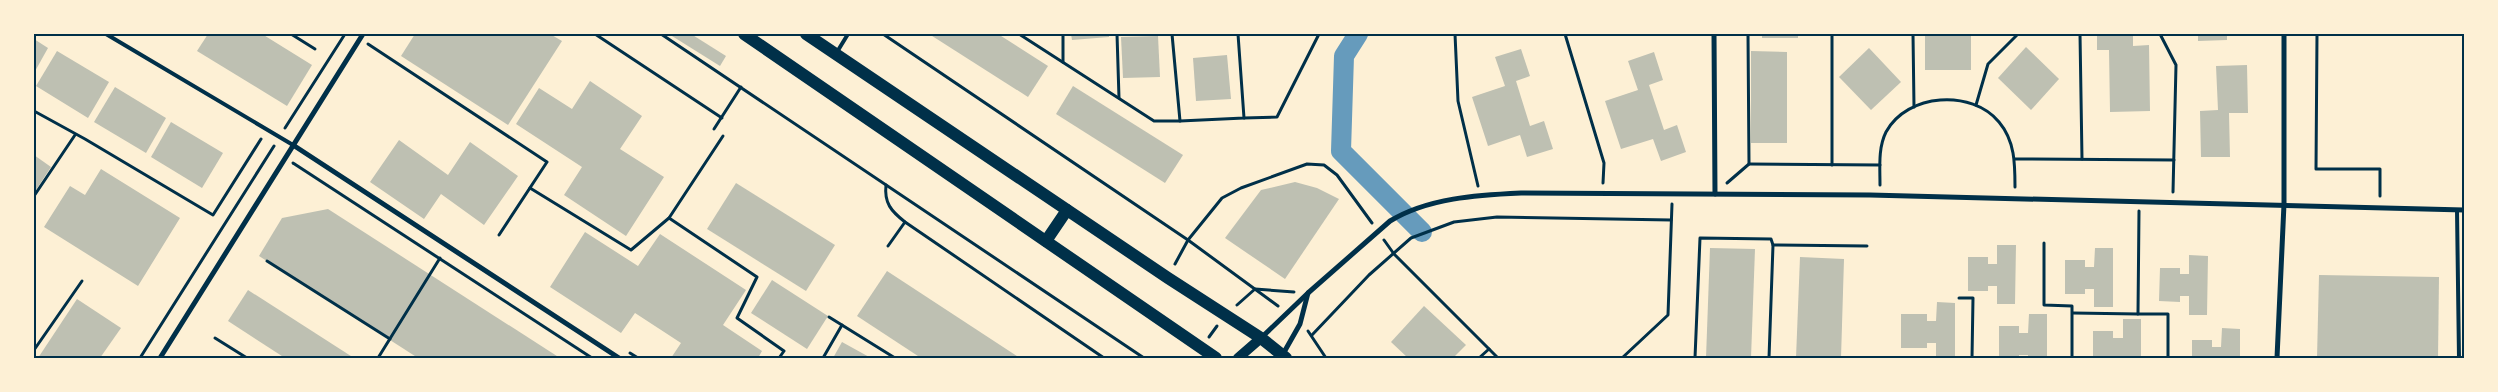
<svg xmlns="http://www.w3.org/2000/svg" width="2498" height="392" viewBox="0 0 2498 392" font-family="'Nunito Sans',sans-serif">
  <rect width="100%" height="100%" fill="#fdf0d5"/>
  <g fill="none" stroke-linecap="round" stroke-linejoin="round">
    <path stroke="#669bbc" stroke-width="20" d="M1358 34 1344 56 1341 151 1422 232"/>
  </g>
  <g fill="#bec0b2">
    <path d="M208 34H262L312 65 287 106 197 51Z"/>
    <path d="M415 34H550L562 41 508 125 401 56Z"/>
    <path d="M673 34H691L726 56 720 66 672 36Z"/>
    <path d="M929 34H998L1048 66 1028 97Z"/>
    <path d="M1071 34H1109V37L1072 40Z"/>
    <rect x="1762" y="34" width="36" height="4"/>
    <rect x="1925" y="34" width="46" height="36"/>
    <path d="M2097 34H2133V46L2149 45 2150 111 2110 112 2109 50H2097Z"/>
    <path d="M2198 34H2227V40L2198 41Z"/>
    <path d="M1158 36 1160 77 1123 78 1121 37Z"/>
    <path d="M34 39 48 48 34 73Z"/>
    <path d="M2026 47 2059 79 2031 110 1998 78Z"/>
    <path d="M1869 48 1901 82 1871 110 1839 77Z"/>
    <path d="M1521 49 1530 76 1516 81 1530 126 1544 121 1553 149 1527 157 1520 135 1488 146 1472 97 1505 86 1495 57Z"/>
    <path d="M57 51 109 82 88 118 36 86Z"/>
    <path d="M1751 51 1787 52V143H1751Z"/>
    <path d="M1654 52 1663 80 1649 85 1664 130 1677 125 1686 152 1661 161 1653 139 1621 149 1605 101 1638 90 1628 61Z"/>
    <path d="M1227 55 1231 99 1196 101 1193 58Z"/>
    <path d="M2247 65 2248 113H2229L2230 157H2201L2200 111 2218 110 2216 66Z"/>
    <path d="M590 81 642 116 620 149 664 177 626 236 564 195 582 167 516 124 539 88 572 109Z"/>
    <path d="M1073 86 1183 155 1165 183 1056 114Z"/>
    <path d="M115 87 166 118 146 153 94 122Z"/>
    <path d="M171 122 223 153 202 188 151 157Z"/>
    <path d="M399 140 448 175 470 142 518 176 484 225 441 194 424 219 370 182Z"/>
    <path d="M34 155 51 167 34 193Z"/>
    <path d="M101 169 180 218 138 286 44 227 70 186 85 195Z"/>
    <path d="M1295 182 1317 188 1339 199 1285 279 1225 238 1261 190Z"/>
    <path d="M736 183 835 245 806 291 707 229Z"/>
    <path d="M328 209 560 358H418L259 256 282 218Z"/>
    <path d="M585 232 638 266 660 234 746 290 723 325 762 351 758 358H671L681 343 635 313 621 333 550 287Z"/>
    <path d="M1997 245H2016L2015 304H1997V286H1988V291H1968V257H1988V264H1997Z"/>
    <path d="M1710 248 1755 249 1751 358H1706Z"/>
    <path d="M2095 248H2113V307H2094V289H2085V294H2065V260H2085V267H2094Z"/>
    <path d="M2189 255 2208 256 2207 315H2189V296H2180V302L2159 301 2160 268H2180V274H2189Z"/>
    <path d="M1800 257 1844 259 1841 358H1796Z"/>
    <path d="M887 271 1020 358H921L857 316Z"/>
    <path d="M2319 275 2439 277 2438 358H2317Z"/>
    <path d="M772 280 828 316 807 349 751 313Z"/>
    <path d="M248 290 354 358H285L228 321Z"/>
    <path d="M77 299 121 328 100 358H38Z"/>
    <path d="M1937 302 1955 303V358H1936V343H1927V348H1901V314H1927V321H1936Z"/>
    <path d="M1424 306 1466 345 1453 358H1408L1391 342Z"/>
    <path d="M2029 314H2047V358H2028V355H2019V358H1999V326H2019V333H2028Z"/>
    <path d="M2123 319H2141V358H2093V331H2113V338H2123Z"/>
    <path d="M2222 328 2240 329V358H2192V340H2212V347H2221Z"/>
    <path d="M842 342 871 358H833Z"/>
  </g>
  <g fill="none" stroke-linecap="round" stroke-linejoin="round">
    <g stroke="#003049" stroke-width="3">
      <path d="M291 34 315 49"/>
      <path d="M403 34H406"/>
      <path d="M595 34 722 118"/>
      <path d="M661 34 1144 358"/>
      <path d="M883 34 1188 240 1278 306"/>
      <path d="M1019 34 1154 121H1180"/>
      <path d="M1117 34 1119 98"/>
      <path d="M1172 34 1180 121 1244 118 1238 34"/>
      <path d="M1455 34 1458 101 1478 186"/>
      <path d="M1565 34 1604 163 1603 183"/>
      <path d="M1832 34V165"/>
      <path d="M1913 34 1914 107"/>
      <path d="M2080 34 2082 159"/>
      <path d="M2160 34 2176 65 2173 192"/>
      <path d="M2317 34 2316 169H2380V196"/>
      <path d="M368 44 547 162 499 235"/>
      <path d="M1063 62V34"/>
      <path d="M1976 105 1988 64 2018 34"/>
      <path d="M34 111 85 139 213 215 261 139"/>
      <path d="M1244 118 1277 117 1319 34"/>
      <path d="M285 128 345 34"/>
      <path d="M714 129 741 87"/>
      <path d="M2015 159 2174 160"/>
      <path d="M293 163 592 358"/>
      <path d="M1749 164 1880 165"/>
      <path d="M1727 183 1749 164 1748 34"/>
      <path d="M886 185C884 203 891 211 905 222"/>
      <path d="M1880 185C1880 167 1878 148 1886 132 1907 93 1972 89 1999 122 2015 141 2015 164 2015 187"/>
      <path d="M530 188 631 250 669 218 723 136"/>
      <path d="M34 196 75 135"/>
      <path d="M669 218 757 277 737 318 784 351 779 358"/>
      <path d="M1384 240 1394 254 1498 358"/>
      <path d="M2044 243V305L2072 306V358"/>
      <path d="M888 246 905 222 1104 358"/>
      <path d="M267 261 390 339"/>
      <path d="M1175 264 1188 240 1222 198 1241 188 1307 164 1324 165 1337 175 1372 223"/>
      <path d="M1959 298H1973L1972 358"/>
      <path d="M1237 305 1255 289 1294 292"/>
      <path d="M2073 313 2138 314 2139 211"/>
      <path d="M2138 314H2168V358"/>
      <path d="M829 317 895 358"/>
      <path d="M1308 331 1326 358"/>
      <path d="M1312 335 1369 275 1411 238 1454 222 1497 217 1671 220"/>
      <path d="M1209 337 1217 326"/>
      <path d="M215 338 247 358"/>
      <path d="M34 350 82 281"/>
      <path d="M630 353 638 358"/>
      <path d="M140 358 274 146"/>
      <path d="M378 358 440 258"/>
      <path d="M823 358 842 325"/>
      <path d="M1479 358 1489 349"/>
      <path d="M1622 358 1668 315 1672 204"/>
      <path d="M1695 358 1700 238 1771 239 1773 245"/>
      <path d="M1769 358 1773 245 1867 246"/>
    </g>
    <g stroke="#003049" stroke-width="4">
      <path d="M106 34 293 145"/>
      <path d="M837 52 848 34"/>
      <path d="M2457 210 2459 358"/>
    </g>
    <g stroke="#003049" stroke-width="5">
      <path d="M1714 34 1715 194"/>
      <path d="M293 145 619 358"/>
      <path d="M1262 337 1308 293 1390 221C1428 198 1477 195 1521 193L1870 195 2464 210"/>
      <path d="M1283 354 1300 324 1308 293"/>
      <path d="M160 358 363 34"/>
      <path d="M2277 358 2284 204V34"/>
    </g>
    <path stroke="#003049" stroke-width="10" d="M1238 358 1261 338"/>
    <g stroke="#003049" stroke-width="12">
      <path d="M744 34 1216 358"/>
      <path d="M806 34 1168 278 1261 338 1286 358"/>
      <path d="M1046 241 1067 210"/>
    </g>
  </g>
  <rect width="2498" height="392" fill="none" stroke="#fdf0d5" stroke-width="70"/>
  <rect x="35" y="35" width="2428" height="322" fill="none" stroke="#003049" stroke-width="2"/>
</svg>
